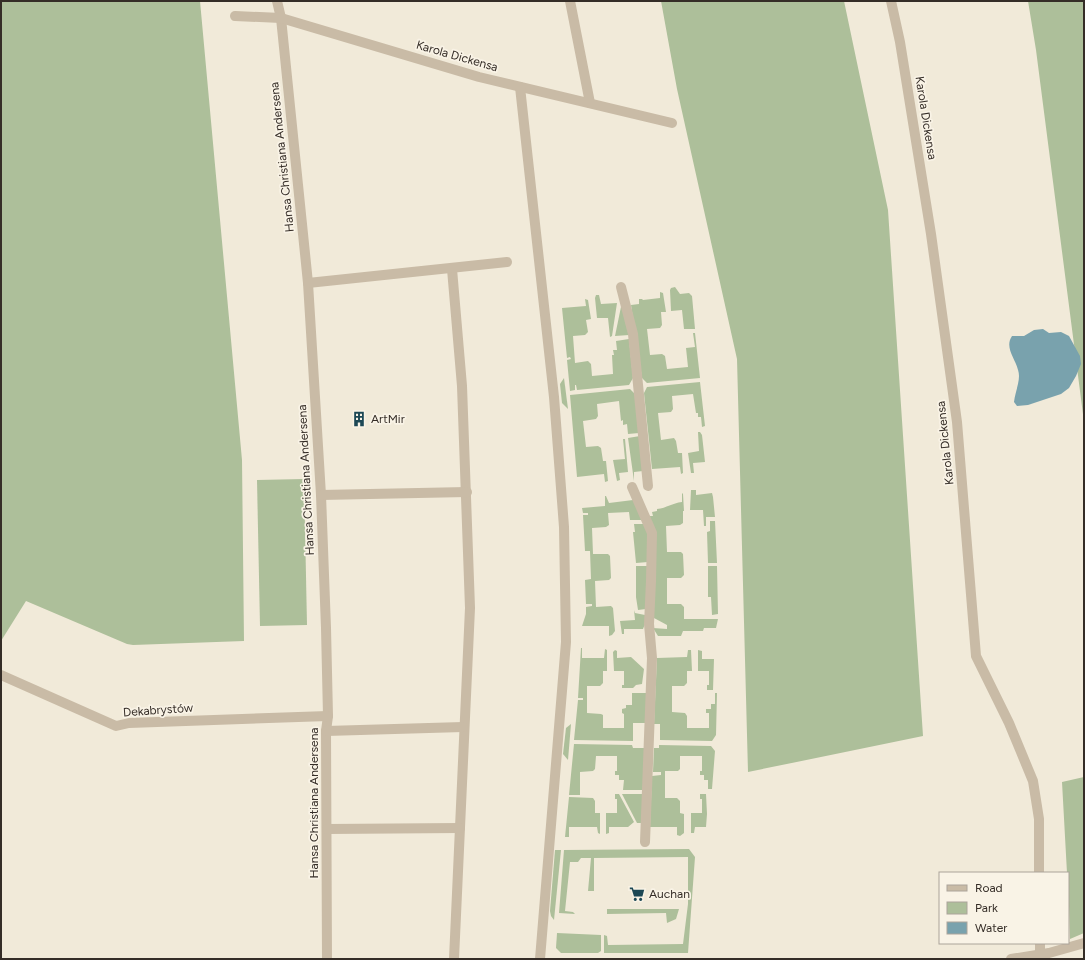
<svg xmlns="http://www.w3.org/2000/svg" width="1085" height="960" viewBox="0 0 1085 960" font-family="Figtree,sans-serif">
  <rect width="100%" height="100%" fill="#f1ead9"/>
  <g fill="#adbf9a">
    <path d="M1 1H200L242 460 244 641 133 645 127 644 26 601 1 641Z"/>
    <path d="M661 1H844L888 210 923 736 748 772 737 359 677 89Z"/>
    <path d="M1028 1H1084V422L1036 50Z"/>
    <path d="M675 287 680 294 689 293 692 296 695 329H684L682 310 671 311 670 290 671 288Z"/>
    <path d="M660 292 663 293 666 312H661L662 325 660 328 647 329 650 355 662 354 665 356 667 369 688 367 686 348 695 347 693 333H695L700 378 647 383 642 378 631 305 639 304V299H642L643 300 660 298Z"/>
    <path d="M596 295H599L601 304 617 303 612 336 610 337 608 318H597L595 298Z"/>
    <path d="M585 299 588 300 591 319 586 320 588 332 585 335 573 336 575 363 588 361 591 364 592 376 613 374 612 355H614L613 350H617L616 341 629 339 633 378 629 385 577 390 576 385H575V390L570 391 567 360 571 359 570 357 567 358 562 308 586 306Z"/>
    <path d="M622 302 629 335 615 336Z"/>
    <path d="M564 378 568 409 562 403 560 384Z"/>
    <path d="M700 382 705 426 702 427 701 417H698V413H696L693 394 672 396 673 409 671 412 658 413 661 440 674 438 676 441 678 453H682L683 473 681 474 680 467 652 469 644 393 647 387Z"/>
    <path d="M630 389 635 394 639 433 628 434 627 424 623 425V420L621 421 619 401 597 404 598 416 596 419 583 421 586 447 598 446 601 448 603 461H606L608 481 605 482 604 474 577 477 570 395Z"/>
    <path d="M698 432H700L702 435 705 462 693 463 694 473H691L688 453 699 451Z"/>
    <path d="M640 436 643 471 634 472V481L628 438Z"/>
    <path d="M623 439H625L628 472 619 473 620 480 617 481 613 460 625 459Z"/>
    <path d="M304 479 307 625 260 626 257 480Z"/>
    <path d="M691 490H696V495L712 493 713 497 715 517H706V526H704L703 510H690Z"/>
    <path d="M682 493 683 494 684 511H683V523L680 525 666 526 667 552H681L683 554 684 575 681 578H667V604H681L684 607V619H718L716 628H704L703 631H683L681 636H658L653 628 667 629V625L654 618 650 516H653L652 512 657 511V509C667 508 672 503 682 502Z"/>
    <path d="M605 496H606L609 503 633 500 642 520H630L629 512 608 513 609 525 606 527 592 528 593 554H608L610 556 611 578 609 580 595 581 596 607 611 606 613 608 615 631 612 635 609 636V626H582L586 614V607L592 606V604H586L585 580 591 579 590 551H585L583 515H588V513H583L582 508 605 506Z"/>
    <path d="M710 521H715L717 563H708L707 532 710 531Z"/>
    <path d="M634 524H644L648 533V562L636 563 633 532H635Z"/>
    <path d="M636 566H648L646 609 638 610 636 597Z"/>
    <path d="M708 566H717L718 614 712 615 711 597H708Z"/>
    <path d="M634 610 635 613 645 615V624L643 629H624V634H622L620 621 635 620Z"/>
    <path d="M581 648H582V658H604L605 649 607 650V671H603V683L600 686H587V713L601 714 603 715V728H624V714L622 713V709L626 708V705H632V693H648L646 723H633V741L574 740 578 700H583V698H578Z"/>
    <path d="M615 650 617 651V658L631 657 644 669 642 684 636 685 633 688H622V685H624V671H614L613 652Z"/>
    <path d="M688 650H691L692 671H687V683L684 686H672V712L685 713 687 716V728H709V713H706V709H711V704H715V693H717L716 735 712 741 660 740V724H654L657 658 687 657Z"/>
    <path d="M698 650 702 651V659H714L713 690H707V685H709V671H698Z"/>
    <path d="M571 724 568 760 563 754 566 728Z"/>
    <path d="M574 744 632 745 633 748H645L644 790H623L624 780H619V775H615V771H617V756H596L595 769 593 771 580 772V795H569Z"/>
    <path d="M659 745 711 746 715 751 712 789H708V780H704V775H700V771H702V756H680V769L678 771H665V798H677L680 801V813L684 814V833L680 836 677 835V827H650L652 776 661 775V772H653L654 748H659Z"/>
    <path d="M1084 777V933L1070 939 1068 873H1067L1062 782Z"/>
    <path d="M615 794H619L634 822 628 827H609V833L606 834V813H617V799H615Z"/>
    <path d="M622 794H643L642 823H637Z"/>
    <path d="M700 794H706L707 814 706 827H695L694 833H691V813H702V799H700Z"/>
    <path d="M569 797 593 798 595 801V813H600V834L598 833 597 827H569V837H565Z"/>
    <path d="M689 849 695 857 688 953H604V935L607 936 608 945 683 944 688 904V857L594 858V891H588L591 858H581L578 862H570L565 911 573 912 575 914 559 913 564 850Z"/>
    <path d="M555 850H561L554 920 551 916 550 911Z"/>
    <path d="M607 909H679L676 919 667 923 666 913 607 914Z"/>
    <path d="M557 933 601 935V951L598 953H561L556 948Z"/>
  </g>
  <path fill="#79a2ad" d="M1043 329 1049 333 1061 332 1069 336 1080 356 1081 364 1076 376 1069 388 1061 394 1028 405 1017 406 1014 402C1015 393 1019 384 1019 376 1019 362 1003 349 1012 336H1024L1034 330Z"/>
  <g fill="none" stroke-linecap="round" stroke-linejoin="round">
    <g stroke="#c9bba6" stroke-width="10">
      <path d="M277 1 281 18 308 283 321 495 326 628 328 716 326 731 327 959"/>
      <path d="M570 1 590 103"/>
      <path d="M891 1 900 42 931 234 957 422 976 656 1009 723 1033 781 1039 819V873"/>
      <path d="M235 16 281 18 479 77 672 123"/>
      <path d="M520 87 554 397 564 527 566 642 540 959"/>
      <path d="M452 269 462 386 470 608 454 959"/>
      <path d="M308 283 507 262"/>
      <path d="M621 287 633 334 648 486"/>
      <path d="M632 487 652 533 651 581 649 624 652 658 645 842"/>
      <path d="M321 495 467 492"/>
      <path d="M1 675 116 726 129 723 328 716"/>
      <path d="M326 731 463 727"/>
      <path d="M327 829 460 828"/>
      <path d="M1040 943V955"/>
      <path d="M1011 959 1049 953 1084 943"/>
    </g>
  </g>
  <defs>
    <g id="building-bare" transform="scale(1.2)"><path d="M-4-6H4V6H1V3H-1V6H-4ZM-2.5-4.3h1.7v1.8h-1.7ZM.8-4.3h1.7v1.8H.8ZM-2.5-1h1.7V.8h-1.7ZM.8-1h1.7V.8H.8Z" fill="#1d4855" stroke="#f9f3e6" stroke-width="2.5" paint-order="stroke"/></g>
    <g id="supermarket-bare" transform="scale(1.2)"><path d="M-6-5.5h2.5l.6 2H6L4.5 2H-2.5L-4.4-4H-6ZM-1.5 3.2a1.3 1.3 0 1 0 .1 0ZM3 3.2a1.3 1.3 0 1 0 .1 0Z" fill="#1d4855" stroke="#f9f3e6" stroke-width="2.5" paint-order="stroke"/></g>
  </defs>
  <g fill-rule="evenodd">
    <use href="#building-bare" x="359" y="419"/>
    <use href="#supermarket-bare" x="637" y="894"/>
  </g>
  <g text-anchor="middle" dominant-baseline="central" stroke-width="3.5" stroke-linejoin="round" paint-order="stroke">
    <g font-size="12" fill="#352d27" stroke="#f9f3e6">
      <text transform="translate(457 56) rotate(16)">Karola Dickensa</text>
      <text transform="translate(926 118) rotate(81)">Karola Dickensa</text>
      <text transform="translate(282 157) rotate(-96)">Hansa Christiana Andersena</text>
      <text transform="translate(945 443) rotate(-96)">Karola Dickensa</text>
      <text transform="translate(306 480) rotate(-93)">Hansa Christiana Andersena</text>
      <text transform="translate(158 710) rotate(-4)">Dekabrystów</text>
      <text transform="translate(314 803) rotate(-90)">Hansa Christiana Andersena</text>
    </g>
    <g font-size="12" fill="#352d27" stroke="#f9f3e6" text-anchor="start">
      <text x="371" y="419">ArtMir</text>
      <text x="649" y="894">Auchan</text>
    </g>
  </g>
  <rect width="1085" height="960" fill="none" stroke="#352d27" stroke-width="4"/>
  <rect x="939" y="872" width="130" height="72" fill="#f9f3e6" stroke="#aba49a"/>
  <rect x="947" y="885" width="20" height="6" fill="#c9bba6" stroke="#aba49a"/>
  <text x="975" y="892" font-size="12" fill="#352d27">Road</text>
  <rect x="947" y="902" width="20" height="12" fill="#adbf9a" stroke="#aba49a"/>
  <text x="975" y="912" font-size="12" fill="#352d27">Park</text>
  <rect x="947" y="922" width="20" height="12" fill="#79a2ad" stroke="#aba49a"/>
  <text x="975" y="932" font-size="12" fill="#352d27">Water</text>
</svg>
